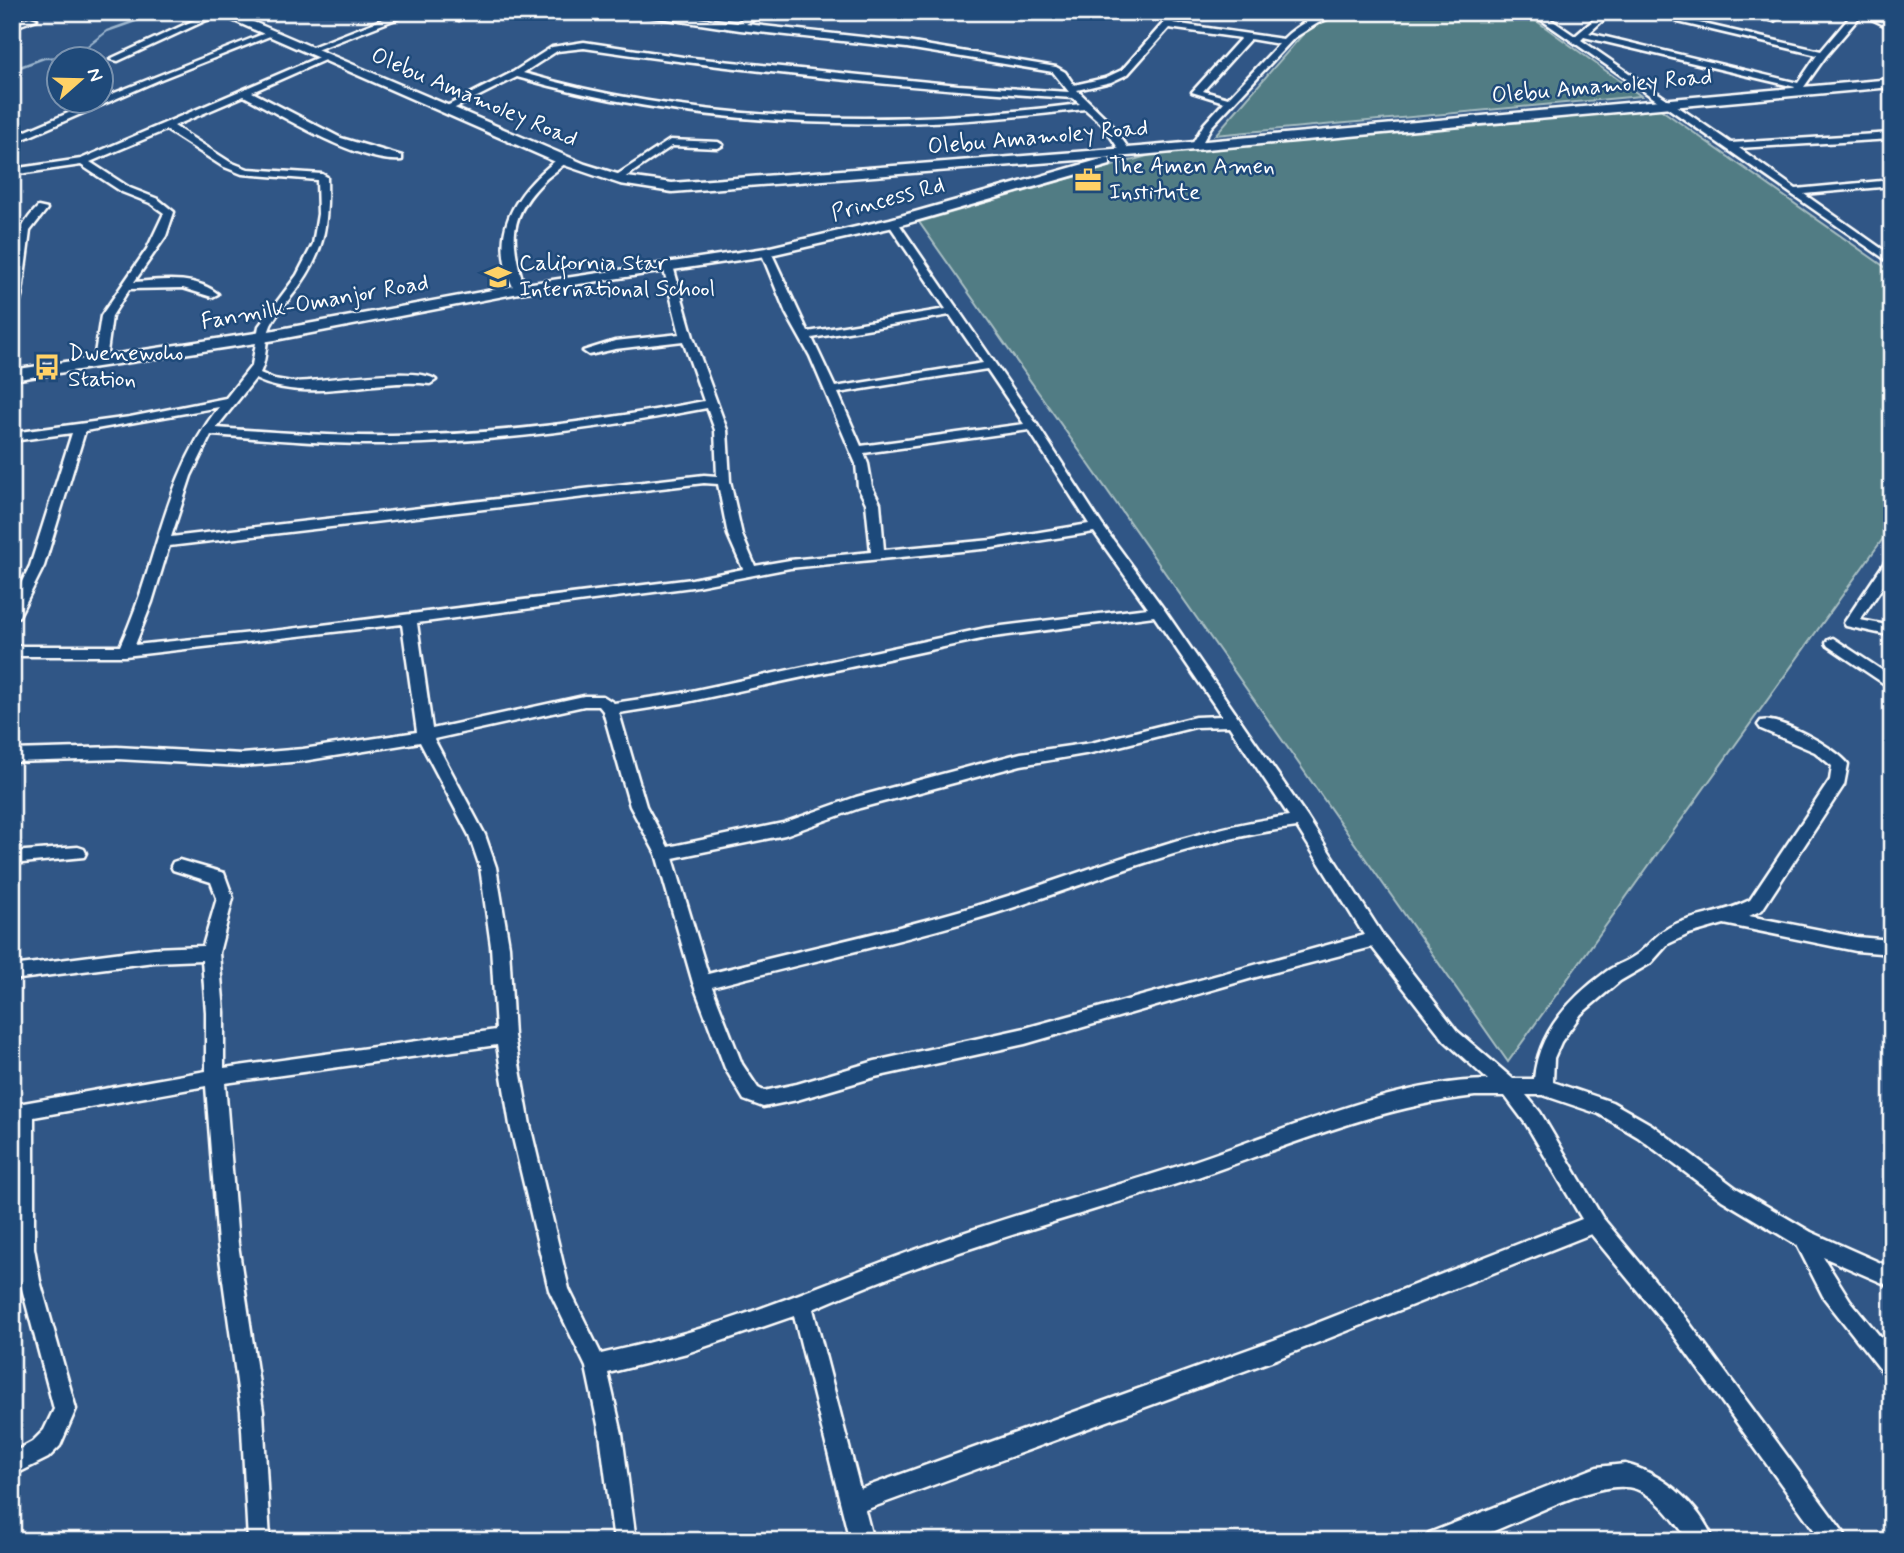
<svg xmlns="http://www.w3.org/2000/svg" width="1904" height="1553" viewBox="0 0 1904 1553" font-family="Mynerve,sans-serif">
  <rect width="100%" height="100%" fill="#305686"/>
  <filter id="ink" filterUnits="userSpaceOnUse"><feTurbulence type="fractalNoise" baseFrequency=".0143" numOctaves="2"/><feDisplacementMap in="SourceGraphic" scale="14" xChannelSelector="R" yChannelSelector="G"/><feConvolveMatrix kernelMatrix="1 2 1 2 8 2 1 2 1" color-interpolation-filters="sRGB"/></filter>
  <g filter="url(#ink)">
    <g fill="#517c84" stroke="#a8bec2" stroke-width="2">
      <path d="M1353 12H1524L1641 96 1215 135 1310 26Z"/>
      <path d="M1656 106 1892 272V526L1508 1062 919 222 1154 154Z"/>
    </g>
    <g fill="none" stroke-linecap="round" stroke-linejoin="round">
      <path stroke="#9cb5cd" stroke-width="2.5" d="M12 70 44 58 74 57 107 31 161 12"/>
      <g stroke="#fff" stroke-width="5">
        <g id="street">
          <path d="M212 12H224L118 61 110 59Z"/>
          <path d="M401 12H414L311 52 304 50Z"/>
          <path d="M439 12H453L463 17 459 20Z"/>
          <path d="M621 12H649L737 23 755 12H766L746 24 907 42 1056 67 1065 72 1074 85 1105 78 1122 70 1173 12H1182L1173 23 1283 39C1298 24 1321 12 1342 12L1318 23 1294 38 1211 127 1199 148 1196 149 1191 146 1204 124 1224 102 1192 92 1241 38 1169 28 1128 74 1111 82 1077 90 1109 121 1131 152 1126 155 1122 154 1103 125 1085 109C896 133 701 130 517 77L447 112 439 110 513 72 552 47 584 42 683 57 958 85 1069 92 1053 72 907 48 740 30ZM1250 39 1279 44 1228 98 1203 91ZM584 48C746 72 910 88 1073 98L1080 104C896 127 703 125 523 73L557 51Z"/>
          <path d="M958 12 1078 13 1096 12 1078 19 962 15Z"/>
          <path d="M1530 12H1540L1575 36 1603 12H1612L1589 33 1798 83 1817 55 1678 22 1682 19 1821 51 1854 12H1872L1892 22V29L1862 14 1826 56 1799 94 1796 95 1791 92 1795 87 1584 37 1581 40 1731 143 1892 133V139L1739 148 1796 189 1892 180V186L1804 194 1892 256V264Z"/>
          <path d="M1745 12H1761L1778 18 1774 21Z"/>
          <path d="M30 17 37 19 12 28V22Z"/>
          <path d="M268 32 275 34 161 79 12 144V137L94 102H102V98Z"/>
          <path d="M321 56 329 58 252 92 341 138 402 156V160C358 164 283 116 244 96L174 126 230 162 248 169 322 174 327 177C328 221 326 249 300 285 291 298 278 311 271 325 264 340 268 358 260 373L274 379 292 382C322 382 416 365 436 380L430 384C373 377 309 405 255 379L216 428C275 432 333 437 392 436 497 435 601 421 704 401L683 341 615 349 589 355 583 351 615 341 680 334 663 266 668 263 673 266 693 337 727 430 730 481 742 535 755 566 790 560 871 552 866 503 858 487 856 464 810 356 786 313 761 252 766 249 771 252 808 332 946 309 888 223 897 221 1038 426 1102 525 1163 608 1307 817 1382 934 1457 1031 1513 1079H1534C1538 1032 1570 998 1607 971 1617 964 1631 960 1640 952 1654 940 1659 931 1678 923 1702 914 1727 912 1750 900L1830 780 1832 766 1815 752 1761 729 1758 725 1761 721C1778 716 1838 749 1848 764L1844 785 1762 910 1749 916 1856 937 1892 940V954L1856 951 1724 924 1689 934 1668 944 1651 963 1620 981 1581 1014 1561 1042 1554 1058 1553 1082 1612 1102 1652 1125 1736 1188 1811 1232 1892 1268V1287L1823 1257 1850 1300 1892 1351V1377L1884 1374 1824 1298 1797 1245 1722 1200 1638 1137 1599 1114 1543 1095H1526L1540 1112 1602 1217 1684 1316 1844 1533 1847 1541H1822L1670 1330 1591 1234 1274 1360 865 1510 873 1541H850L794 1316 687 1353 608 1373 622 1434 636 1541H614L600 1434 586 1367 549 1290 510 1125 497 1045 225 1083 238 1244 263 1411 270 1541H248L241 1411 218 1244 206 1086 34 1117V1248L40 1281 76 1409 60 1446 48 1458 12 1476V1453L32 1442 44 1430 54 1409 20 1281 14 1248 15 1121H12V1105L206 1071V1012L202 960 154 962 12 980V966L154 948 203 946 217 898 211 882 173 870 171 866 173 862 179 860 224 873 233 898 219 953 224 1012V1068L496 1030 491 946 480 867 469 835 420 742 303 761 242 766 117 759 12 762V750L117 747 242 754 303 749 417 732 402 624 125 656H12V646H120C157 567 163 477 219 407L85 431 44 566 19 616 12 621V601L30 566 72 433 12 441V433L130 417 226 398 252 365 259 326 297 275 313 244 318 214 317 180 242 174 222 166 166 130 90 162 130 188 158 199 174 212 166 236 134 282C161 280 196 275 218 294L212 297 183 288 129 289 112 316 106 360 100 364 94 360 101 316 147 249 164 213 150 203 122 192 81 165 12 175V169L81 159ZM950 315 983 363 835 387 812 338ZM987 369 1024 424 861 446 838 393ZM707 408 715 430 717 476 704 475 171 537 191 476 211 435C272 439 332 445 393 444 499 442 603 428 707 408ZM1029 430 1089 524 992 540 884 550 880 503 872 487 868 464 864 453ZM704 483 718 484 728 535 743 569 692 579 282 630 135 645 152 602 169 546ZM1094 532 1148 608 986 628 682 693 614 703 603 696H584L432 729 417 623 692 587 790 568 992 548ZM1154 616 1222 716 1195 717 1091 743 1021 753 856 797 783 823 668 847 646 806 619 713 682 703 986 638ZM584 706H599L603 711 630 806 656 854 693 983 725 1068 744 1100 763 1107 797 1100 875 1077 1025 1044 1256 977 1372 947 1445 1041 1488 1080C1392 1081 1285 1131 1194 1161 1108 1189 1021 1212 937 1242 870 1265 806 1293 739 1316 694 1332 648 1343 601 1354L569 1289 530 1125 514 1036 509 946 496 867 485 835 434 739ZM1229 726 1289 816C1186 829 1091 871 992 901 899 930 803 949 708 974L673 858 785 835 860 808 1021 765 1091 753 1195 727ZM1297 827 1364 935 1025 1028 875 1061 797 1084 764 1091 758 1088 742 1064 712 987C807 962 902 942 996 913 1096 882 1191 840 1297 827ZM1475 1096H1505L1526 1124 1582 1219 1274 1340 860 1489 813 1309C870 1284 927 1262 987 1243 1056 1220 1126 1201 1195 1178 1287 1146 1378 1107 1475 1096Z"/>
          <path d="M670 140 718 142 723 145 718 148 672 146 618 182 609 180Z"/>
          <path d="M559 158 568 160C562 167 554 172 547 178 507 216 510 240 525 289L515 291C487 234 513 194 559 158Z"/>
          <path d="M38 207 47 209 30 231 22 293 18 307 12 310C12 271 8 236 38 207Z"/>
          <path d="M1892 558V573L1860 620 1892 626V636L1846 626 1844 623 1846 620 1887 559Z"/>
          <path d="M1833 638 1892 677V689L1828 646 1826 643 1828 640Z"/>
          <path d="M78 847 84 849 86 853 84 857 12 864V852Z"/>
          <path d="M1625 1464C1664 1474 1699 1504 1714 1541H1689C1676 1522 1658 1497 1636 1489 1597 1475 1510 1529 1469 1540 1456 1543 1439 1541 1426 1541L1429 1533 1597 1467Z"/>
        </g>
      </g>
      <g stroke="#fff" stroke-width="5">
        <g id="secondary">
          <path d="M214 12H230L585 164 627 177 672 183 1140 147 1892 79V87L1140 155 672 192 620 184 558 163Z"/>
          <path d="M1105 158 1110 159V165L898 226 766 256 519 293 275 340 12 380V370L275 330 519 285 766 248 890 219Z"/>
        </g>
      </g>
      <use href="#street" fill="#1f4a7a" fill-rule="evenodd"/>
      <use href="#secondary" fill="#1f4a7a" fill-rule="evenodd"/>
    </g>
  </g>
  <defs>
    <g id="office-bare" transform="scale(2.1)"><path d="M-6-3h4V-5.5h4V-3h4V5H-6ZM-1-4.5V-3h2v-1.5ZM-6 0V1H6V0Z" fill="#ffd166" stroke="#1f4a7a" stroke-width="2.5" paint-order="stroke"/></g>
    <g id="school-bare" transform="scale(2.1)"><path d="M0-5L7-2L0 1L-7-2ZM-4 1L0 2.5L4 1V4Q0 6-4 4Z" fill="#ffd166" stroke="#1f4a7a" stroke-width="2.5" paint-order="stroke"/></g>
    <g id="bus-bare" transform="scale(2.1)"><path d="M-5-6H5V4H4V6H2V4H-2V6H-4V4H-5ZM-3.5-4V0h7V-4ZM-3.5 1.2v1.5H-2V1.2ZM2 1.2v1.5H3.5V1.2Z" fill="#ffd166" stroke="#1f4a7a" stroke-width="2.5" paint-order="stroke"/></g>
  </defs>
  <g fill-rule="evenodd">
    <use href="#office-bare" x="1088" y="180"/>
    <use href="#school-bare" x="498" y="277"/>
    <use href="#bus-bare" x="47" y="367"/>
  </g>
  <g text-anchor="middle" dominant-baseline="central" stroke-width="5" stroke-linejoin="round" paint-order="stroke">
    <g font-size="23" fill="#fff" stroke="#1f4a7a">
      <text transform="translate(1602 87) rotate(-5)">Olebu Amamoley Road</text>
      <text transform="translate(474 98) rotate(23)">Olebu Amamoley Road</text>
      <text transform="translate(1038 138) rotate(-5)">Olebu Amamoley Road</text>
      <text transform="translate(888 200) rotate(-15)">Princess Rd</text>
      <text transform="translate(315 303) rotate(-10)">Fanmilk-Omanjor Road</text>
    </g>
    <g font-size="23" fill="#fff" stroke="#1f4a7a" text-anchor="start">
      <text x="1109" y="167">The Amen Amen<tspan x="1109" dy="26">Institute</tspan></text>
      <text x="519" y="264">California Star<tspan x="519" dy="26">International School</tspan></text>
      <text x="68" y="354">Dwenewoho<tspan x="68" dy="26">Station</tspan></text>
    </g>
  </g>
  <rect width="1904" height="1553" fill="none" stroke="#1f4a7a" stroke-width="42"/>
  <rect x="21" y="21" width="1862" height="1511" fill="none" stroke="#fff" stroke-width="2.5" filter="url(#ink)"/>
  <g transform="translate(80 80) rotate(70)"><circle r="33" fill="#1f4a7a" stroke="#7992af" stroke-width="2"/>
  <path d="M0-5L12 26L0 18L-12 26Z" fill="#ffd166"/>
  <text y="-10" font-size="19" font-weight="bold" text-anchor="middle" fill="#ffffff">N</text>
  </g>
</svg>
